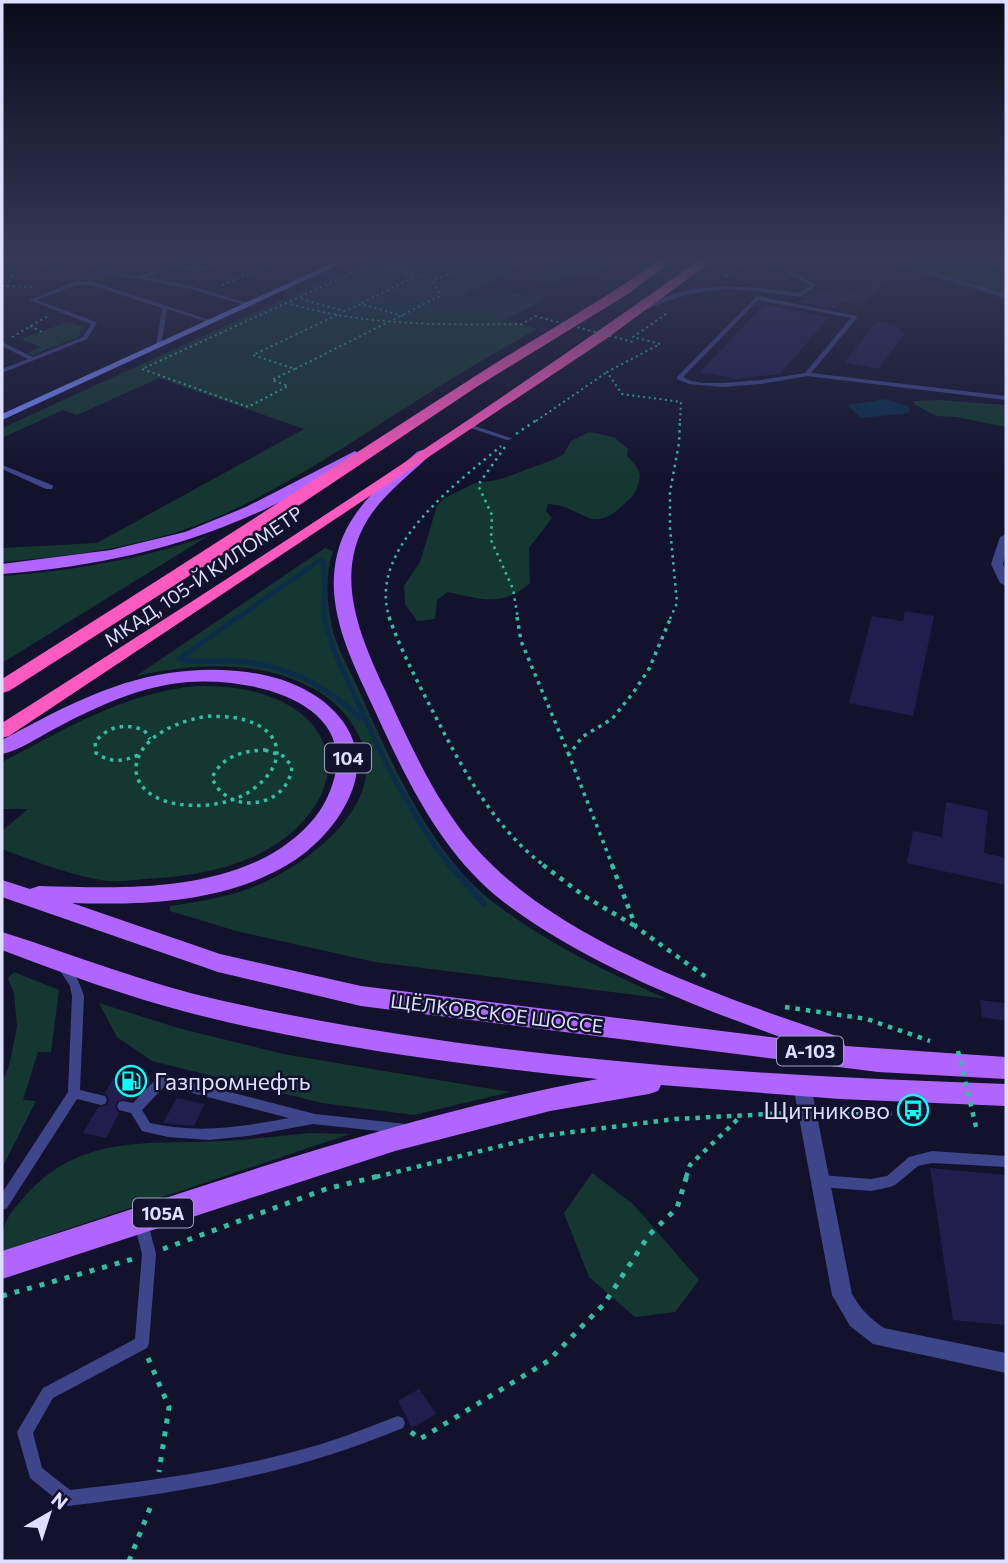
<svg xmlns="http://www.w3.org/2000/svg" width="1008" height="1563" viewBox="0 0 1008 1563" font-family="Commissioner,sans-serif">
  <rect width="100%" height="100%" fill="#13122d"/>
  <g fill="#153731">
    <path d="M367 261H528L464 296C489 299 517 290 542 297L540 302 506 319 537 329C487 357 439 386 391 417 332 455 275 493 210 520 145 547 71 556 2 562V548L97 543 304 429 159 378 77 415 63 410 2 438V428Z"/>
    <path d="M563 261H618L595 273 574 274 548 283 537 282 535 275Z"/>
    <path d="M881 261H1006V299Z"/>
    <path d="M68 322 83 327 78 337 33 355 27 353 40 347 21 339Z"/>
    <path d="M940 400 1006 405V427L957 417 936 416 914 404V401Z"/>
    <path d="M589 432 614 437 628 449 627 456C639 468 643 472 637 488 634 496 629 500 623 505 590 537 582 505 548 504L546 511 552 518 529 548 530 583C501 608 482 599 448 592L437 600 435 619 417 621 405 604 404 586 420 562 437 506 443 499 473 484 501 479 555 459 564 454 571 441Z"/>
    <path d="M208 536 2 663V576C72 571 142 559 208 536Z"/>
    <path d="M325 548 333 551C324 577 327 608 334 635 340 654 352 674 360 693 391 762 431 854 492 901 545 943 607 972 667 999L375 962 240 932 170 911V906C196 902 222 898 248 889 303 869 395 803 358 734 348 715 333 699 314 689 260 659 194 663 136 676Z"/>
    <path d="M195 686C220 686 244 687 268 696 327 716 348 770 305 819 266 864 202 876 145 879 133 880 120 882 108 881 71 876 37 862 2 849V831L28 809H2V762C66 729 122 694 195 686Z"/>
    <path d="M14 972 59 990 51 1052H38L23 1100 36 1101 2 1168V1082L9 1066 17 1027 14 993 8 978Z"/>
    <path d="M99 1003 178 1028 283 1054 510 1092 414 1115 322 1103 152 1061 117 1037Z"/>
    <path d="M309 1133 350 1134 2 1251C2 1222 7 1216 26 1195 82 1133 149 1145 224 1141 253 1139 281 1136 309 1133Z"/>
    <path d="M592 1173 633 1204 699 1280 675 1312 635 1317 589 1277 564 1213Z"/>
  </g>
  <path fill="#0c2c4c" d="M886 399 910 407 909 413 861 418 848 405Z"/>
  <g fill="none" stroke-linecap="round" stroke-linejoin="round">
    <path stroke="#0c2c4c" stroke-width="4.5" d="M236 619 320 560 324 561V619"/>
    <g stroke="#0c2c4c" stroke-width="5">
      <path d="M324 617C329 643 340 664 351 688 379 750 408 813 451 867"/>
      <path d="M179 659 238 617"/>
      <path d="M179 659C197 664 215 660 233 661 283 664 325 684 360 718"/>
    </g>
    <path stroke="#0c2c4c" stroke-width="6" d="M450 865 484 904"/>
  </g>
  <g fill="#211e4e">
    <path d="M887 275 890 279 859 305 842 301 836 309 799 302 815 290 842 296Z"/>
    <path d="M765 304 829 317 780 374 736 379 700 372Z"/>
    <path d="M877 321 894 324 904 334 878 369 845 362Z"/>
    <path d="M905 611 934 616 913 716 849 703 872 616 903 621Z"/>
    <path d="M946 802 988 811 984 853 1006 858V885L907 863 913 831 942 837Z"/>
    <path d="M980 1000 1005 1003 1006 1021 982 1017Z"/>
    <path d="M119 1069 141 1073 127 1099 117 1101 115 1107 119 1113 106 1138 83 1133 98 1107 107 1105 109 1099 105 1093Z"/>
    <path d="M177 1098 205 1104 194 1126 163 1123Z"/>
    <path d="M930 1168 1006 1175V1325L953 1320Z"/>
    <path d="M419 1389 436 1414 412 1428 398 1401Z"/>
  </g>
  <g fill="none" stroke-linecap="round" stroke-linejoin="round">
    <g stroke="#32bea3" stroke-width="2" stroke-dasharray="2 3.5" stroke-linecap="butt">
      <path d="M29 261 71 272"/>
      <path d="M373 264 432 280"/>
      <path d="M2 267 19 261"/>
      <path d="M391 268 427 261"/>
      <path d="M726 276 746 261"/>
      <path d="M222 285 278 261"/>
      <path d="M2 286 34 287"/>
      <path d="M7 287 16 265 22 261"/>
      <path d="M301 299 344 311 361 304 403 316"/>
      <path d="M362 303 416 276"/>
      <path d="M291 304C366 326 445 325 522 324L535 316"/>
      <path d="M666 314 633 337 660 344 607 372 622 394 681 402 680 421"/>
      <path d="M337 315 253 355 295 369 440 296 433 280 480 261"/>
      <path d="M30 326 42 332"/>
      <path d="M12 337 48 316"/>
      <path d="M295 369 272 380 288 386 248 407 142 369 378 261"/>
      <path d="M536 421 607 372"/>
    </g>
    <g stroke="#32bea3" stroke-width="2.5" stroke-dasharray="2.5 4.5" stroke-linecap="butt">
      <path d="M516 434 538 419"/>
      <path d="M505 447 478 485 492 515 491 540 513 589 518 619"/>
      <path d="M390 619C365 550 457 483 501 446"/>
      <path d="M670 619 677 603 670 528V492L679 443 680 419"/>
    </g>
    <g stroke="#32bea3" stroke-width="3.5" stroke-dasharray="3.5 5" stroke-linecap="butt">
      <path d="M389 617C400 648 415 677 430 706 460 764 492 827 546 867"/>
      <path d="M517 617 521 641 569 755"/>
      <path d="M208 716C220 717 234 716 245 720 283 731 287 762 257 786 243 798 226 803 208 805 113 812 111 732 208 716Z"/>
      <path d="M265 750 283 756 292 766C289 808 228 817 212 778 222 756 242 751 265 750Z"/>
      <path d="M138 755C123 762 110 763 96 753L95 742C108 726 125 723 144 730L150 739"/>
      <path d="M613 867 569 755 582 737 612 719 633 693 649 669 671 617"/>
    </g>
    <g stroke="#32bea3" stroke-width="4.5" stroke-dasharray="4.5 6" stroke-linecap="butt">
      <path d="M543 865 584 896 635 926"/>
      <path d="M612 865 636 927 706 977"/>
      <path d="M785 1007 867 1019 930 1041"/>
      <path d="M824 1115 911 1113"/>
      <path d="M376 1177 541 1136 675 1119 788 1113"/>
      <path d="M686 1177 690 1165 741 1116"/>
    </g>
    <g stroke="#32bea3" stroke-width="5" stroke-dasharray="5 8" stroke-linecap="butt">
      <path d="M163 1249 326 1189 383 1175"/>
      <path d="M2 1296 133 1259"/>
      <path d="M148 1358 169 1407 159 1472"/>
      <path d="M411 1432 420 1439 548 1361 604 1304 649 1235 677 1208 687 1175"/>
      <path d="M129 1561 152 1503"/>
    </g>
    <g fill="#3e458b" fill-rule="evenodd">
      <path d="M75 261C96 261 121 278 140 276 151 274 162 268 172 265L161 261 178 263 192 261 183 265 197 268 219 261H227L197 272 178 266 146 277 191 286 254 305 251 307 188 288 118 275Z"/>
      <path d="M637 261H643L649 277H645Z"/>
      <path d="M766 261H773L817 285 801 297C740 288 706 283 648 309L643 308C690 278 747 286 800 293L810 285Z"/>
      <path d="M886 261H895L1006 294V298Z"/>
      <path d="M980 261H989L1006 266V270Z"/>
      <path d="M76 281 93 282 216 322 211 323 167 309 161 346 156 347 162 308 91 285H77L37 300 96 322 97 323 87 339 2 373V369L28 359 2 346V342L33 357 83 337 91 324 29 300Z"/>
      <path d="M757 296 857 316V318L811 373 1006 396V400L807 376 761 384 722 387 689 384 677 379V377ZM758 300 851 318 805 373 761 380 722 383H704L691 381 683 377Z"/>
      <path d="M466 423 511 438 512 439 507 440 464 426 463 425Z"/>
      <path d="M2 465 52 485 53 487 52 489H46L2 469Z"/>
      <path d="M63 962C74 968 80 984 84 996L80 1090 105 1096 107 1100 105 1104 101 1105 77 1099 7 1208 2 1210V1193L68 1092 72 996 70 986 57 966 59 963Z"/>
      <path d="M163 1075 315 1114 406 1124 410 1125 412 1129 410 1133 406 1134 313 1124 248 1136 209 1140 168 1137 142 1131 131 1113 119 1110 117 1106 119 1102 123 1101 133 1103 159 1076ZM165 1086 289 1118C241 1127 199 1134 150 1123L142 1110Z"/>
      <path d="M932 1151 1006 1156V1167L932 1163 918 1166 895 1185 890 1187 871 1191 821 1187 816 1185 815 1181 816 1177 821 1175 871 1179 887 1176 909 1157Z"/>
      <path d="M141 1217 146 1219 148 1223 156 1254 149 1343 147 1348 53 1398 33 1433 42 1468 70 1490C154 1481 237 1469 318 1445 345 1437 371 1426 398 1416L403 1418 405 1423 403 1428C292 1474 187 1492 68 1506L62 1504 30 1478 17 1432 43 1388 135 1339 142 1254 134 1223 136 1219Z"/>
    </g>
    <g fill="#3e458b" fill-rule="evenodd">
      <path d="M1006 534V553L1003 564 1006 571V586L1000 583 991 564 1000 537Z"/>
      <path d="M802 1078 808 1080 811 1085 852 1294C860 1308 870 1319 884 1328L1006 1353V1373L873 1344 850 1326 832 1295 793 1085 796 1080Z"/>
    </g>
    <path fill="#7685fe" fill-rule="evenodd" d="M337 261H347L2 420V414Z"/>
    <g fill="#b066fe" fill-rule="evenodd">
      <path d="M422 450 430 455 427 458C407 477 383 495 368 519 333 575 360 636 385 690 410 744 435 801 474 846 558 943 723 997 842 1038L845 1046 1006 1057V1079L878 1072 361 1006 218 972 2 897V880L30 889 39 886C114 888 193 892 262 859 288 846 315 824 327 798 371 705 257 677 188 682 139 686 96 707 54 729 37 738 20 750 2 754V740C55 712 108 682 169 673 227 664 307 671 344 723 360 747 361 772 349 798 335 828 309 854 280 869 216 903 143 905 72 903L220 954 361 986 786 1039C689 1004 588 965 505 903 442 855 407 781 375 711 353 663 324 610 337 555 347 510 385 481 417 452Z"/>
      <path d="M355 451 363 456C350 470 324 479 308 488 206 542 116 565 2 574V564L111 550 185 532 246 507Z"/>
      <path d="M2 932C75 955 144 983 219 1000 471 1057 748 1076 1006 1084V1106L840 1099 661 1085 658 1091 649 1094 550 1111 395 1151 2 1279V1251C199 1189 395 1116 598 1079 462 1065 326 1047 194 1014 128 997 65 974 2 950Z"/>
    </g>
    <g fill="#fd5abf" fill-rule="evenodd">
      <path d="M658 261H672L628 294 478 386 286 514 9 691 2 693V679C157 581 311 482 466 382 529 341 596 305 658 261Z"/>
      <path d="M698 261H712L606 339 9 736 2 738V723C237 574 471 422 698 261Z"/>
    </g>
    <path stroke="#32bea3" stroke-width="2" stroke-dasharray="2 3.5" stroke-linecap="butt" d="M535 316 633 342"/>
    <path stroke="#32bea3" stroke-width="4.5" stroke-dasharray="4.5 6" stroke-linecap="butt" d="M958 1051 977 1131"/>
  </g>
  <linearGradient id="sky" x2="0" y2="1"><stop stop-color="#0a0a19"/><stop offset="0.54" stop-color="#333957"/><stop offset="1" stop-color="#333957" stop-opacity="0"/></linearGradient>
  <rect width="1008" height="480" fill="url(#sky)"/>
  <defs>
    <g id="fuel-ring" transform="scale(1.575)"><circle r="9.5" fill="#13122d" stroke="#0cfdf3" stroke-width="1.5"/><path d="M-5.5-6h7V0h2V4h1.3V-2.5L3-4.5l.8-.8L6-3V5H2.5V1h-1V6h-7ZM-4.2-4.7v3.2H.2V-4.7Z" fill="#0cfdf3"/></g>
    <g id="bus-ring" transform="scale(1.575)"><circle r="9.5" fill="#13122d" stroke="#0cfdf3" stroke-width="1.5"/><path d="M-5-6H5V4H4V6H2V4H-2V6H-4V4H-5ZM-3.5-4V0h7V-4ZM-3.5 1.2v1.5H-2V1.2ZM2 1.2v1.5H3.5V1.2Z" fill="#0cfdf3"/></g>
  </defs>
  <g fill-rule="evenodd">
    <use href="#fuel-ring" x="131" y="1081"/>
    <use href="#bus-ring" x="913" y="1110"/>
  </g>
  <g text-anchor="middle" dominant-baseline="central" stroke-width="5" stroke-linejoin="round" paint-order="stroke">
    <g fill="#13122d" stroke="#a1a2c0" stroke-width="2">
      <rect x="325" y="743.5" width="46" height="29" rx="5"/>
      <rect x="777" y="1036.5" width="66" height="29" rx="5"/>
      <rect x="133" y="1198.5" width="60" height="29" rx="5"/>
    </g>
    <g font-size="18" font-weight="bold" fill="#dedfff">
      <text x="348" y="758">104</text>
      <text x="810" y="1051">А-103</text>
      <text x="163" y="1213">105A</text>
    </g>
    <g font-size="19" fill="#dedfff" stroke="#13122d">
      <text transform="translate(203 576) rotate(-34)">МКАД, 105-Й КИЛОМЕТР</text>
      <text transform="translate(497 1013) rotate(7)">ЩЁЛКОВСКОЕ ШОССЕ</text>
    </g>
    <g font-size="23" fill="#dedfff" stroke="#13122d" text-anchor="start">
      <text x="154" y="1081">Газпромнефть</text>
      <text x="890" y="1110" text-anchor="end">Щитниково</text>
    </g>
  </g>
  <rect width="1008" height="1563" fill="none" stroke="#dedfff" stroke-width="7"/>
  <g transform="translate(49 1514) rotate(39)" stroke="#13122d" stroke-width="5" paint-order="stroke">
  <path d="M0-5L12 26L0 18L-12 26Z" fill="#dedfff"/>
  <text y="-10" font-size="19" font-weight="bold" text-anchor="middle" fill="#dedfff">N</text>
  </g>
</svg>
